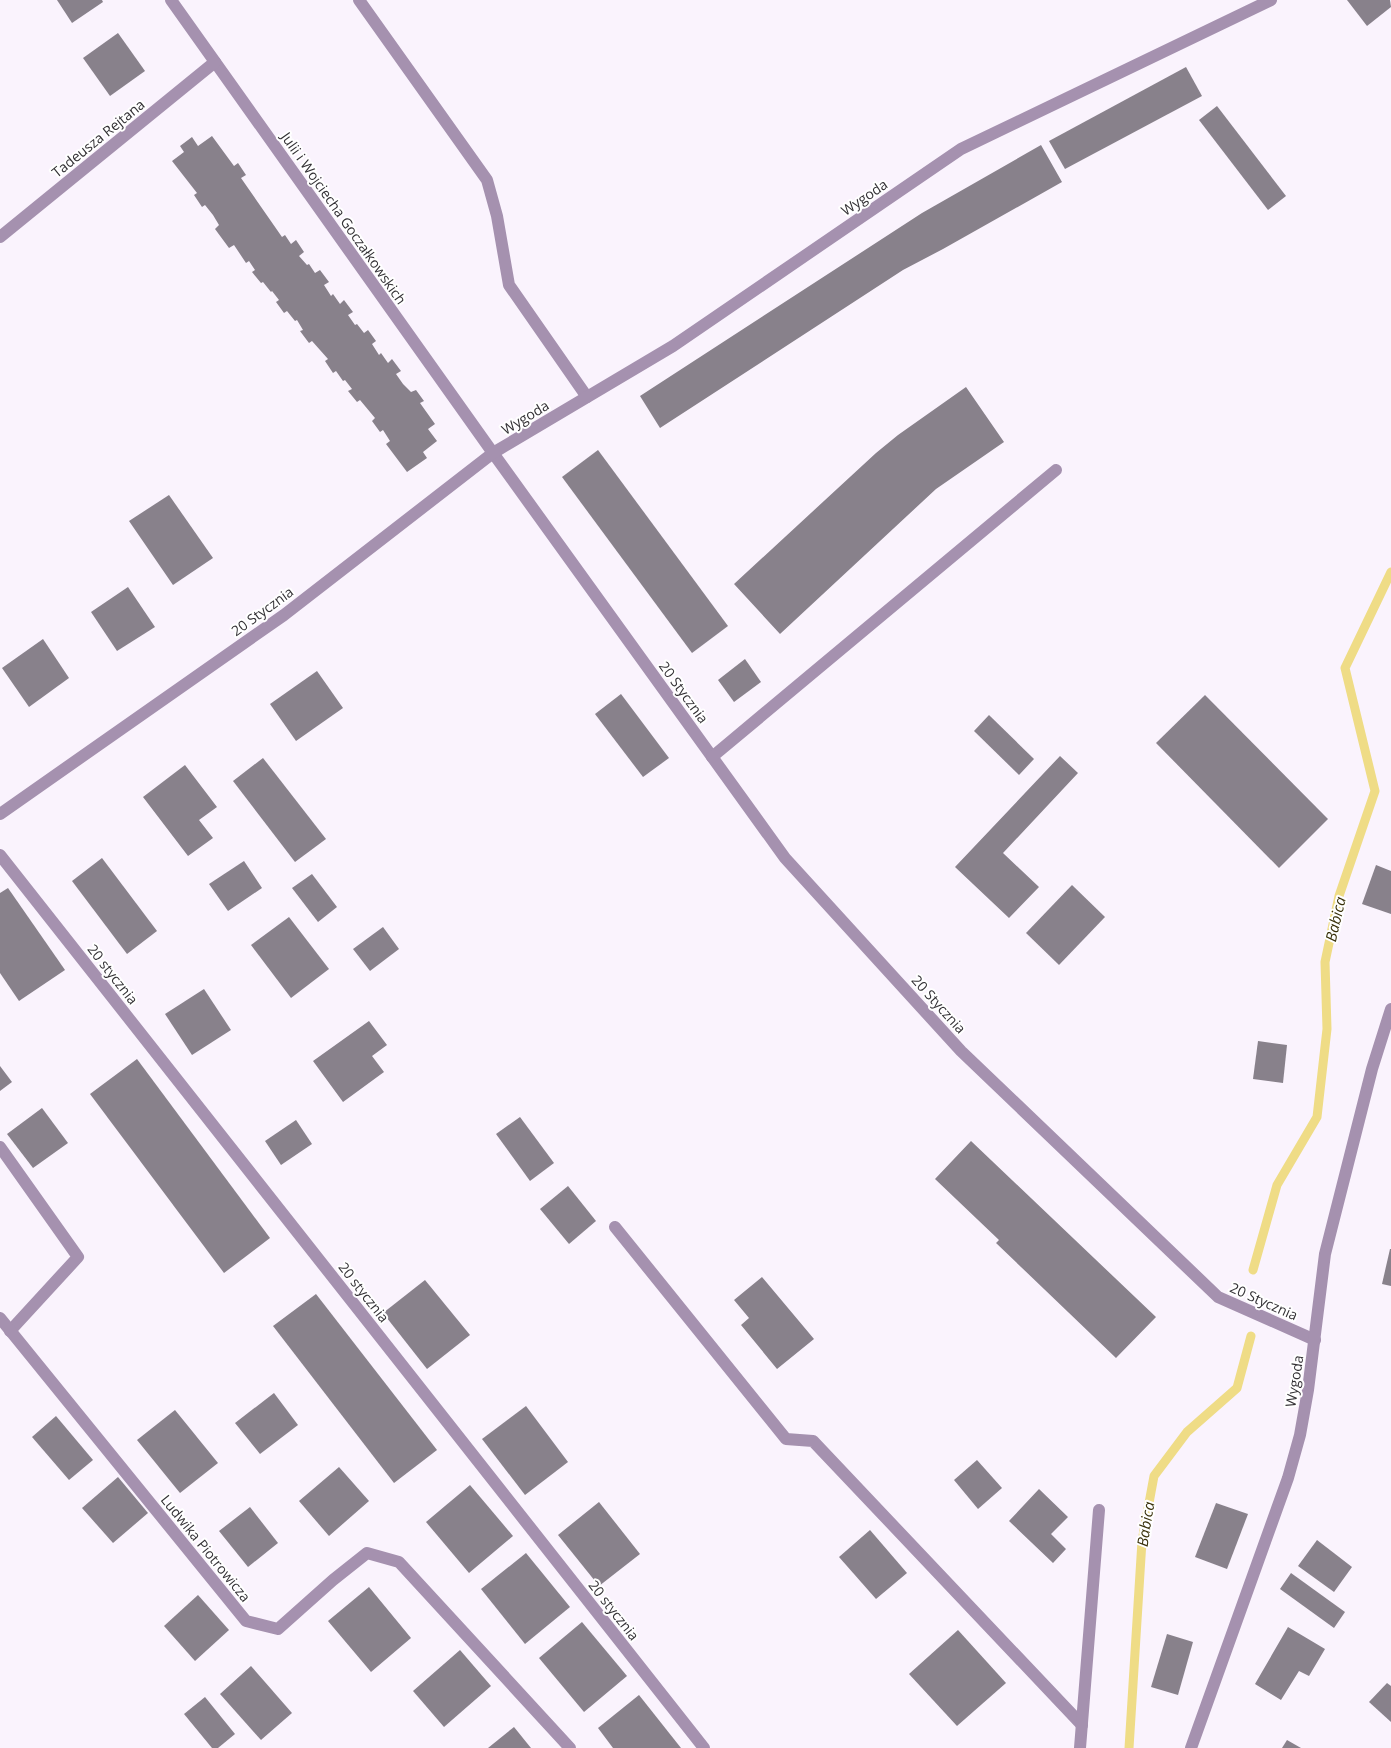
<svg xmlns="http://www.w3.org/2000/svg" width="1391" height="1748" viewBox="0 0 1391 1748" font-family="'Open Sans',sans-serif">
  <rect width="100%" height="100%" fill="#faf3fd"/>
  <g fill="none" stroke-linecap="round" stroke-linejoin="round">
    <g stroke="#efdc86" stroke-width="9">
      <path d="M1253 1270 1277 1185 1317 1117 1327 1029 1325 962 1339 896 1375 791 1345 668 1391 572"/>
      <path d="M1129 1748 1142 1541 1154 1476 1187 1432 1237 1388 1251 1336"/>
    </g>
  </g>
  <g fill="#88818b">
    <path d="M57 0H102L103 2 72 23Z"/>
    <path d="M1347 0H1390L1391 7 1367 26Z"/>
    <path d="M118 33 145 71 110 96 83 58Z"/>
    <path d="M1186 67 1202 96 1065 169 1049 141Z"/>
    <path d="M1217 106 1286 196 1268 210 1199 120Z"/>
    <path d="M212 136 234 166 238 163 246 175 241 178 282 237 285 235 291 244 296 240 304 252 299 256 307 265 309 264 315 273 320 270 329 282 324 285 331 296 333 294 340 304 344 300 353 312 348 315 355 325 357 324 364 333 368 330 376 341 372 344 379 355 381 353 388 363 392 359 401 371 396 374 403 384 411 392 416 390 424 401 420 403 435 424 428 429 437 441 423 452 427 458 407 472 386 444 390 441 383 430 380 432 372 421 375 418 360 400 357 402 348 391 352 389 345 380 343 381 336 371 333 373 325 361 328 359 312 341 309 343 300 331 303 330 297 320 295 321 287 311 284 313 276 302 279 300 272 291 271 292 263 282 261 283 252 272 255 270 249 261 246 263 234 245 229 248 215 229 219 225 213 215 205 205 202 207 194 195 197 193 172 161 184 152 180 146 192 137 198 146Z"/>
    <path d="M1041 145 1062 182 943 249 903 270 660 428 640 396 922 213Z"/>
    <path d="M966 387 1004 442 936 489 780 634 734 584 876 453 898 435Z"/>
    <path d="M598 450 728 626 692 653 562 477Z"/>
    <path d="M169 495 213 558 173 585 129 521Z"/>
    <path d="M128 587 155 627 117 651 91 612Z"/>
    <path d="M43 639 69 678 29 707 2 668Z"/>
    <path d="M745 659 761 682 734 702 718 680Z"/>
    <path d="M317 671 343 708 296 741 270 704Z"/>
    <path d="M621 694 669 758 643 777 595 714Z"/>
    <path d="M1205 695 1328 819 1279 868 1156 743Z"/>
    <path d="M989 715 1034 759 1019 775 974 731Z"/>
    <path d="M1060 756 1078 773 1003 853 1039 887 1009 918 955 867Z"/>
    <path d="M263 758 326 839 295 862 233 781Z"/>
    <path d="M185 765 217 807 199 820 213 838 188 856 143 797Z"/>
    <path d="M102 858 157 931 127 954 72 881Z"/>
    <path d="M244 861 262 888 228 911 209 884Z"/>
    <path d="M1376 865 1391 871V914L1362 904Z"/>
    <path d="M312 874 337 907 318 922 292 888Z"/>
    <path d="M1072 885 1105 917 1059 965 1026 933Z"/>
    <path d="M8 888 65 970 19 1001 0 973V893Z"/>
    <path d="M289 917 329 969 291 998 251 945Z"/>
    <path d="M383 927 399 949 370 971 353 949Z"/>
    <path d="M204 989 231 1030 192 1055 165 1014Z"/>
    <path d="M369 1021 387 1045 372 1056 384 1072 343 1102 313 1061Z"/>
    <path d="M1258 1041 1287 1045 1283 1083 1253 1079Z"/>
    <path d="M137 1059 270 1238 224 1273 90 1094Z"/>
    <path d="M0 1066 12 1082 0 1091Z"/>
    <path d="M42 1108 68 1143 33 1168 7 1134Z"/>
    <path d="M520 1117 554 1163 530 1181 496 1134Z"/>
    <path d="M296 1120 312 1144 281 1165 265 1141Z"/>
    <path d="M971 1141 1156 1317 1116 1358 996 1243 999 1240 935 1179Z"/>
    <path d="M568 1186 596 1221 569 1244 540 1209Z"/>
    <path d="M1390 1249H1391V1286L1382 1284Z"/>
    <path d="M762 1277 814 1339 777 1369 741 1325 749 1318 734 1300Z"/>
    <path d="M425 1280 470 1335 427 1369 383 1313Z"/>
    <path d="M316 1294 437 1450 394 1483 273 1326Z"/>
    <path d="M274 1393 298 1425 260 1454 235 1423Z"/>
    <path d="M526 1406 568 1462 525 1495 482 1439Z"/>
    <path d="M175 1410 218 1463 180 1493 137 1440Z"/>
    <path d="M56 1416 93 1460 69 1480 32 1437Z"/>
    <path d="M977 1460 1002 1488 978 1509 954 1480Z"/>
    <path d="M339 1467 369 1501 329 1536 299 1501Z"/>
    <path d="M118 1477 148 1513 113 1543 82 1508Z"/>
    <path d="M470 1485 513 1536 469 1573 426 1522Z"/>
    <path d="M1039 1489 1068 1517 1051 1534 1066 1549 1053 1563 1009 1521Z"/>
    <path d="M599 1502 640 1554 599 1586 558 1535Z"/>
    <path d="M1216 1503 1248 1514 1227 1569 1195 1557Z"/>
    <path d="M250 1507 278 1543 248 1567 219 1531Z"/>
    <path d="M870 1530 907 1573 876 1599 839 1557Z"/>
    <path d="M1317 1540 1352 1567 1334 1592 1298 1566Z"/>
    <path d="M526 1553 570 1607 525 1644 481 1589Z"/>
    <path d="M1291 1573 1345 1612 1334 1628 1280 1589Z"/>
    <path d="M369 1587 411 1638 371 1672 328 1621Z"/>
    <path d="M198 1595 229 1630 195 1661 164 1626Z"/>
    <path d="M582 1622 627 1676 584 1712 539 1658Z"/>
    <path d="M1288 1627 1325 1649 1309 1676 1299 1671 1281 1700 1255 1684Z"/>
    <path d="M958 1630 1006 1683 957 1726 909 1674Z"/>
    <path d="M1167 1634 1193 1642 1178 1695 1151 1687Z"/>
    <path d="M460 1650 491 1686 444 1727 413 1691Z"/>
    <path d="M251 1666 292 1713 261 1740 220 1694Z"/>
    <path d="M1387 1683 1391 1686V1722L1369 1702Z"/>
    <path d="M639 1695 681 1748H613L598 1728Z"/>
    <path d="M205 1697 235 1734 218 1748H212L184 1714Z"/>
    <path d="M514 1727 531 1748H488Z"/>
    <path d="M1287 1740 1301 1748H1282Z"/>
  </g>
  <g fill="none" stroke-linecap="round" stroke-linejoin="round">
    <g stroke="#a591af" stroke-width="12">
      <path d="M171 0 493 453 785 858 961 1051 1218 1297 1315 1340"/>
      <path d="M359 0 487 180 497 216 509 285 587 397"/>
      <path d="M0 237 215 62"/>
      <path d="M712 757 1056 470"/>
      <path d="M0 814 284 615 493 453 673 346 961 149 1271 0"/>
      <path d="M0 855 704 1748"/>
      <path d="M0 1147 78 1257 10 1331"/>
      <path d="M615 1227 786 1439 813 1441 1082 1725"/>
      <path d="M0 1318 246 1621 278 1629 333 1580 367 1553 399 1562 570 1748"/>
      <path d="M1080 1748 1099 1510"/>
      <path d="M1191 1748 1288 1478 1300 1435 1308 1390 1325 1254 1372 1069 1391 1009"/>
    </g>
  </g>
  <g text-anchor="middle" dominant-baseline="central" stroke-width="4" stroke-linejoin="round" paint-order="stroke">
    <g font-size="14" fill="#333135" stroke="#fff">
      <text transform="translate(98 138) rotate(-39)">Tadeusza Rejtana</text>
      <text transform="translate(864 197) rotate(-34)">Wygoda</text>
      <text transform="translate(344 218) rotate(55)">Julii i Wojciecha Goczałkowskich</text>
      <text transform="translate(525 417) rotate(-31)">Wygoda</text>
      <text transform="translate(262 611) rotate(-36)">20 Stycznia</text>
      <text transform="translate(684 692) rotate(54)">20 Stycznia</text>
      <text transform="translate(113 974) rotate(52)">20 stycznia</text>
      <text transform="translate(939 1004) rotate(48)">20 Stycznia</text>
      <text transform="translate(364 1292) rotate(52)">20 stycznia</text>
      <text transform="translate(1264 1301) rotate(24)">20 Stycznia</text>
      <text transform="translate(1294 1381) rotate(-81)">Wygoda</text>
      <text transform="translate(206 1548) rotate(51)">Ludwika Piotrowicza</text>
      <text transform="translate(614 1610) rotate(52)">20 stycznia</text>
    </g>
    <g font-size="15" font-style="italic" fill="#39310b" stroke="#fff">
      <text transform="translate(1335 919) rotate(-77)">Babica</text>
      <text transform="translate(1145 1524) rotate(-81)">Babica</text>
    </g>
  </g>
</svg>
